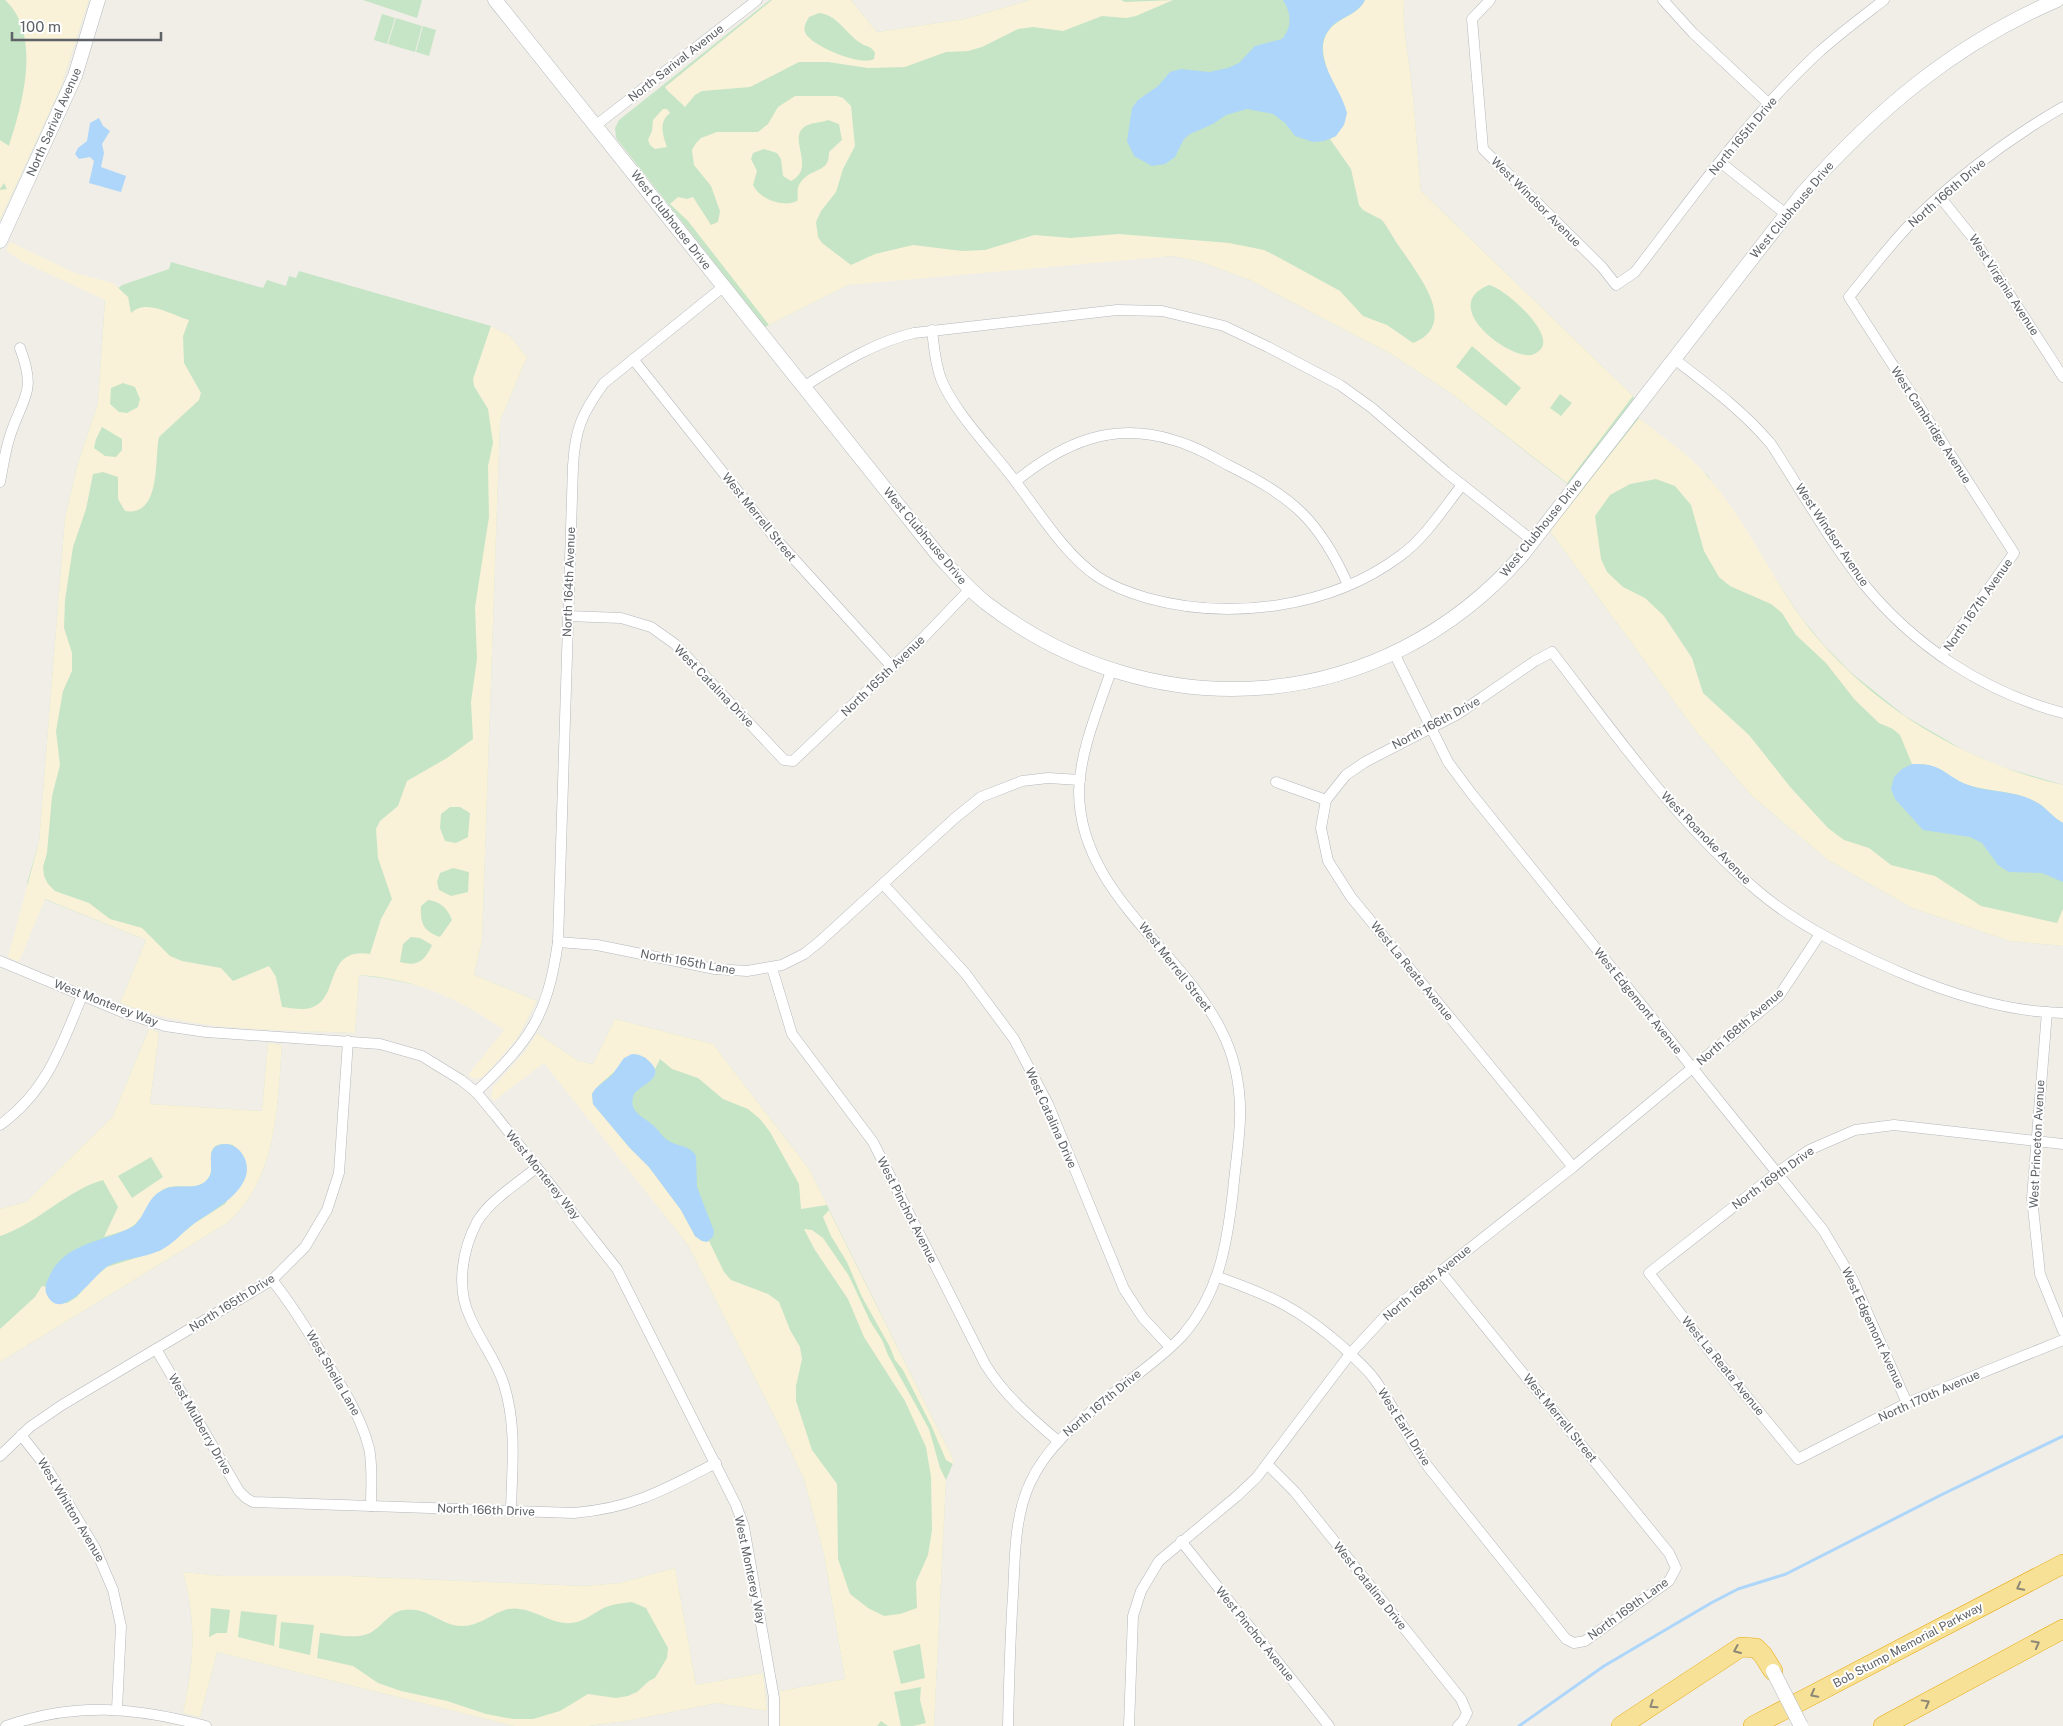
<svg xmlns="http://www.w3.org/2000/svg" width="2063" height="1726" viewBox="0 0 2063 1726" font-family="'Public Sans',sans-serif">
  <rect width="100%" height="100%" fill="#f0eee7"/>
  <g fill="#c6e5c6">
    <path d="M0 0H89L61 87 0 220Z"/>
    <path d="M363 0H422L417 18Z"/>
    <path d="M770 0H851L877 32 965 19 1030 0H1404C1402 30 1409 58 1412 88 1416 122 1417 157 1421 191L1633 396 1639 418 1708 476 1800 616 1823 644 1849 671 1905 716 1965 751 1999 766 2063 785V946L2010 941 1912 908 1828 860 1752 796 1695 730 1550 531 1579 493 1452 394 1391 354 1250 280 1201 262 1173 256 1054 263 848 285 765 327 616 138 615 128 619 120Z"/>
    <path d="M382 14 395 18 387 44 374 40Z"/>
    <path d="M396 18 422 26 415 52 388 44Z"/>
    <path d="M423 26 436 30 429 56 416 52Z"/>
    <path d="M171 262 263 288 267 280 286 286 289 276 296 278 299 271 491 326 510 336 527 357 500 421 482 940 474 975 537 1001 517 1039C503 1029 488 1017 473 1008 438 987 399 980 359 975L355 1033C277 1029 195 1032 120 1003L146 940 44 899 27 883 39 842 65 518 78 463 98 403 105 299 122 285 169 269Z"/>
    <path d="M615 1019 713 1044 809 1169 954 1461 946 1480 934 1726H780V1691L845 1679 824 1554 804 1479 777 1422 688 1245 531 1044 537 1033 578 1061 593 1064Z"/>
    <path d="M149 1029 159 1032 150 1104 262 1111 268 1043 282 1045C277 1107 278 1178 227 1223L0 1362V1209L26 1202 113 1116Z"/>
    <path d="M675 1568 696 1685 763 1673 767 1711 717 1703 632 1720 588 1726H514L217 1652 200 1717 183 1713C194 1662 197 1623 183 1572L222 1576H347L584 1586 620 1583Z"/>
  </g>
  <g fill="#f9f2d9" fill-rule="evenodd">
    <path d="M5 0H89L61 87 0 220V190L7 189 4 183 0 189V140L9 146C23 104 42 34 5 0Z"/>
    <path d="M772 0H851L877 32 965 19 1030 0H1121L1125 2 1173 0 1136 16 1126 18 1102 16 1063 31 1033 27 1018 29 982 47 968 51 946 52 905 67 868 68 828 62H799L750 87 702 91 695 95 685 107 667 90 665 87ZM819 13C836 14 846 33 859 42 865 47 871 45 875 53L874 59C861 67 809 45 805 32 803 26 807 21 809 17Z"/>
    <path d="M1365 0H1404C1402 30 1409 58 1412 88 1416 122 1417 157 1421 191L1633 396 1567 483 1452 394 1391 354 1250 280 1201 262 1173 256 848 285 769 325 688 221 670 204 678 197 687 199 693 197 711 225 718 222 720 211 711 186 694 165 692 150 696 143 701 138 717 132H758L768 124 778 107 795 96H837L843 98 851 106 855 146 843 169 836 192 821 211 816 222 818 237 822 243 851 265 875 254 913 245 962 251 985 250 1034 235 1071 238 1119 234 1229 243 1264 250 1276 256 1340 291 1363 316 1387 325 1413 343C1457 325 1423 282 1406 256 1399 247 1393 237 1387 227L1382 220 1363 210 1359 205 1351 169 1330 139 1336 136C1334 118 1334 99 1330 81 1327 64 1316 46 1330 29 1340 17 1358 15 1365 0ZM828 120 839 124 842 140 829 152C830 175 810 166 799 185 796 190 799 196 797 201 784 208 759 199 753 185L757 171 751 159 753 153 764 149 777 153 781 159 783 176 791 181C816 169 789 140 803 128 809 122 821 123 828 120ZM1489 285C1503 287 1557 334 1540 350 1536 354 1531 356 1526 355 1499 352 1441 304 1489 285ZM1472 346 1521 388 1506 406 1456 367ZM1560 394 1572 403 1561 416 1550 408Z"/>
    <path d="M663 109H667L670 113C658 122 663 135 667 147L655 149 650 145 648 140 652 131 653 120Z"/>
    <path d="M10 242 75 273 113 283 128 297 131 313C147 298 171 315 189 320L183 336 184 363 201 393 199 400 159 437C154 458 162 517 125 511L118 499V477L103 472 93 474 86 509 73 547 65 600 64 628 72 653V671L63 691 56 731 60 765 52 796 47 853 43 867 44 876 48 884 55 891 89 903 110 919 142 928 170 956 182 961 221 968 233 981 269 966 276 977 282 1007C291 1008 304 1011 313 1007 340 997 324 947 370 954L381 919 392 899 378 858 376 829 380 821 398 806 407 781 447 758 473 739 471 702 477 659 475 607 489 517 488 466 493 443 488 409 474 386 473 379 491 326 510 336 527 357 500 421 482 940 474 975 537 1001 517 1039 483 1077 476 1079 468 1075 504 1030C458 998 416 979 359 975L355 1033C278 1029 194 1033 120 1003L146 940 45 899 19 962 8 957 39 842 65 518 78 463 98 403 105 300 21 261 6 250ZM123 383 135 387 140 399 138 407 127 413 119 412 110 404 111 388ZM102 427 122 439V450L116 457 105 456 94 448 96 439ZM450 807H460L470 813 468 837 456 843 445 841 440 828 441 814ZM453 868 469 872 468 892 451 896 439 890 437 882 440 873ZM428 900C440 901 448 909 452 920L440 937C423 931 420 923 421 906ZM411 937 420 938 432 945C425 961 417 967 400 962L403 944Z"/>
    <path d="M1639 418C1662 437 1689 454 1708 477 1745 519 1768 571 1800 616 1862 701 1961 762 2063 785V823C2052 817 2046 807 2036 802 2015 790 1990 792 1968 785 1944 776 1942 763 1912 764L1900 735 1893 729 1879 723 1855 700 1826 663 1796 635 1782 613 1771 604 1730 586 1719 577 1704 551 1691 505 1675 486 1656 479 1630 484 1610 495 1595 516 1601 559 1607 572 1623 587 1645 598 1664 616 1692 658 1703 693 1749 735 1791 788 1828 828 1844 840 1869 848 1891 865 1935 876 1981 906 2057 923 2063 909V946L2010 941 1912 908 1828 860 1752 796 1695 730 1550 531Z"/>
    <path d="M615 1019 713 1044 809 1169 827 1205 801 1209 799 1184 770 1132 760 1119 748 1109 723 1099 698 1078 672 1069 660 1059 655 1069 645 1057 615 1071 598 1086 592 1094 593 1104 629 1147 649 1167 681 1210 695 1236 702 1241H709L724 1272 731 1280 768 1294 779 1302 790 1330 800 1347 802 1359 796 1386V1401L812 1450 837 1484 838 1559 850 1594 868 1608 884 1616 900 1614 917 1608 916 1582 928 1555 932 1530 931 1477 926 1447 905 1401 864 1337 848 1299 815 1250 804 1229 812 1230 823 1238 849 1276 870 1321 882 1340 888 1355 929 1429 940 1468 946 1480 934 1726H913L926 1723 920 1700 921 1687 894 1692 901 1726H888L881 1721 877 1726H780V1691L845 1679 824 1554 804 1479 777 1422 688 1245 544 1063 494 1101 491 1097 493 1087 524 1053 537 1033 578 1061 593 1064ZM920 1644 925 1678 901 1684 893 1651Z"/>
    <path d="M149 1029 159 1032 150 1104 262 1111 268 1043 282 1045C277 1107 278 1178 227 1223L0 1362V1329L35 1297 42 1286 46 1287V1291L55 1303H67L77 1297 91 1280 107 1267 161 1250 195 1223 225 1204 246 1171V1163L233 1145C198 1138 218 1168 208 1179 194 1194 175 1180 161 1191 149 1199 147 1212 138 1221 130 1231 115 1233 104 1237L118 1207 103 1180C65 1191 37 1224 0 1236V1209L26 1202 113 1116ZM151 1157 163 1177 132 1198 118 1176Z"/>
    <path d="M829 1210 954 1461 953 1464 946 1460 931 1425 903 1370 895 1360 890 1347 862 1297 847 1262 831 1236 823 1217Z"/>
    <path d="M675 1568 696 1685 763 1673 767 1711 717 1703 632 1720 588 1726H514L217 1652 200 1717 183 1713C194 1662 197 1623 183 1572L222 1576H347L584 1586 620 1583ZM632 1602 646 1608 668 1648 667 1658 655 1678 649 1681 637 1692 628 1696 616 1698 588 1694 560 1711 533 1719H513L486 1714 447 1701 401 1691 378 1683 353 1666 317 1658 320 1633C335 1634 356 1640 370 1633 382 1627 389 1612 404 1610 427 1606 441 1626 462 1626 480 1626 492 1613 508 1609 531 1605 550 1625 571 1623 585 1622 594 1612 606 1607 614 1604 623 1603 632 1602ZM211 1608 230 1610 227 1633H217L209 1637ZM241 1611 277 1615 274 1646 238 1637ZM281 1622 314 1625 310 1655 279 1648Z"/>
  </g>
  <g fill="#add6fa">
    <path d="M1283 0H1365C1358 14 1343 16 1332 26 1306 53 1341 86 1347 113L1344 125 1336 136 1324 141 1313 142 1295 136 1285 123 1273 114 1247 109 1226 115 1213 124 1190 134 1184 139 1175 157 1165 164 1152 166 1134 156 1127 141 1132 108 1138 100 1158 86 1170 72 1181 69 1209 72 1228 68 1239 63 1255 46 1282 39C1293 26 1291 13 1283 0Z"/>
    <path d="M99 118 103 126 110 131 102 144 104 153 101 167 126 176 121 192 89 183 94 161 90 157 79 159 75 154 78 148 87 141 90 123Z"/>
    <path d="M1912 764C1944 763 1943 775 1968 785 1990 793 2015 790 2036 802 2046 807 2052 817 2063 823V882L2042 873 2009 872 1998 865 1982 843 1970 837 1923 830 1895 799 1891 789 1894 777 1902 769Z"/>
    <path d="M632 1054C640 1054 645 1057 651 1063 665 1078 642 1084 634 1094 627 1113 644 1116 655 1127 660 1132 663 1138 669 1141 679 1147 690 1145 696 1156L697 1187 714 1231 713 1237 707 1242 702 1241 695 1236 681 1210 649 1167 629 1147 593 1104 592 1094 595 1089 612 1075 624 1058Z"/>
    <path d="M226 1144C235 1145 241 1150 245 1159 257 1190 210 1211 192 1225 181 1234 172 1245 159 1251 143 1258 124 1258 108 1266 95 1273 62 1325 47 1295 44 1289 46 1283 49 1277 65 1241 104 1243 134 1226 146 1215 147 1197 163 1190 180 1181 202 1195 211 1173 212 1159 206 1145 226 1144Z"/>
  </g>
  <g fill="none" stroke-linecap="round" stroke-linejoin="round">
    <path stroke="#add6fa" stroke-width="3" d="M1519 1726 1604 1666 1711 1603 1738 1589 1786 1574 1943 1494 2063 1436"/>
    <g stroke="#b4b7bb" stroke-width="11">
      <g id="street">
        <path d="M1490 0 1472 19 1483 149 1602 267 1616 285 1635 272C1693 197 1748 118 1818 53 1839 34 1862 17 1884 0"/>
        <path d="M1663 0 1693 33 1768 103"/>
        <path d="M595 126 757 0"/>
        <path d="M1720 162 1786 214"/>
        <path d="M1940 197 1973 238 2063 377"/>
        <path d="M932 330C934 347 935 363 941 379 955 413 990 448 1012 477 1038 510 1063 553 1098 577 1113 587 1130 593 1147 598 1230 621 1330 608 1400 556 1425 538 1443 509 1462 485"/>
        <path d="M1673 358C1708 385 1742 410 1771 444 1801 490 1829 540 1863 583 1914 646 1984 692 2063 713"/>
        <path d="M633 359 775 538 892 667"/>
        <path d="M803 387C837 366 874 342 914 333L1117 310 1162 311 1224 326 1268 347 1340 385 1372 408 1446 472 1533 541"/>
        <path d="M1016 481C1063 443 1112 421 1173 440 1193 445 1211 456 1228 465 1292 497 1319 519 1348 585"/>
        <path d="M0 482C3 467 5 451 10 436 23 396 37 393 20 348"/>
        <path d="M568 616 621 618 651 627 675 644 784 760 793 761 923 638 970 589"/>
        <path d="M1394 653 1448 762 1471 793 1823 1230 1853 1280 1907 1403"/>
        <path d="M1941 656 2014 553 1849 297C1871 270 1893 240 1919 215 1962 174 2011 137 2063 107"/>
        <path d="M1276 782 1326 800"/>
        <path d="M883 884 965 973 1014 1039 1048 1104 1124 1289 1143 1318 1170 1347"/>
        <path d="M558 942 597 945 715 969 747 971 782 965 804 954 818 943 955 818 981 797 1022 781 1048 778 1080 780"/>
        <path d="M0 961 122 1012 165 1026 206 1032 380 1044 422 1056 461 1080 476 1092 496 1116 617 1269 736 1505 744 1527 774 1698V1726"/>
        <path d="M772 968 792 1034 873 1142 985 1364C1004 1395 1030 1417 1058 1441"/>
        <path d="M2047 1012 2032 1198 2040 1274 2063 1331"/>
        <path d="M476 1092C530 1040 547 1018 558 942L573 466C575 429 582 413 604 383L723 287"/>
        <path d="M0 1125C47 1091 61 1047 82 996"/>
        <path d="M2063 1144 1894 1125 1855 1130 1809 1150 1778 1172 1649 1273 1711 1353 1798 1459 1907 1403 2063 1340"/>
        <path d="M1573 1167 1351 897 1328 861 1321 828 1326 800 1346 775 1365 762 1458 714 1535 661 1552 652C1616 735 1678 824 1759 892 1802 928 1855 953 1906 975 1954 995 2011 1012 2063 1013"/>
        <path d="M1218 1277C1272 1296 1300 1309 1343 1347 1354 1358 1366 1367 1375 1380 1395 1408 1408 1440 1429 1468L1566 1639 1574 1643 1585 1641 1669 1581 1676 1568 1669 1553 1440 1271"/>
        <path d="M272 1280C293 1306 310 1334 327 1363 344 1390 361 1417 369 1448 373 1467 371 1487 371 1506"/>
        <path d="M156 1349 239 1491 246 1498 253 1502 574 1513C633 1508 664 1490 716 1463"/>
        <path d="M21 1435 47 1468 95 1548 113 1590 121 1626 117 1709"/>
        <path d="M0 1456 30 1427 62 1405 272 1280 305 1247 327 1210 339 1173 348 1041"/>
        <path d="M1267 1464 1295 1492 1461 1699 1467 1713 1463 1721 1458 1726"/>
        <path d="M511 1510C512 1468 517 1426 504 1385 497 1361 480 1341 470 1317 456 1288 462 1250 477 1222 490 1200 517 1184 536 1168"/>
        <path d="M1181 1541 1329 1726"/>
        <path d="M6 1726C76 1702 135 1707 206 1726"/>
        <path d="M1008 1726C1009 1682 1010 1639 1013 1595 1015 1558 1014 1518 1030 1483 1047 1446 1079 1421 1110 1396 1134 1376 1162 1358 1183 1335 1219 1293 1227 1245 1233 1191 1235 1168 1239 1144 1240 1120 1241 1089 1235 1056 1220 1028 1178 947 1079 891 1079 791 1080 751 1098 709 1111 671"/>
        <path d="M1129 1726 1133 1616 1141 1591 1159 1561 1237 1496 1257 1477 1350 1354 1388 1313 1573 1167 1779 996 1820 934"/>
      </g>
    </g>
    <g stroke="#b5b9bd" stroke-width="15">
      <g id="secondary">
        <path d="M495 0 938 555C953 571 968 589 986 603 1154 732 1382 716 1523 554L1802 194C1877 110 1953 45 2057 0"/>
        <path d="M0 241 75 76 98 0"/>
      </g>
    </g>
    <g stroke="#e8aa0e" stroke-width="20">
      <g id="highway">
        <path d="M1621 1726 1741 1647 1756 1648 1763 1655 1773 1671"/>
        <path d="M1753 1726 2063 1564"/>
        <path d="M1883 1726 2063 1629"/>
      </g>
    </g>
    <use href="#street" stroke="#fff" stroke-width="10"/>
    <use href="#secondary" stroke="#fff" stroke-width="14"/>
    <use href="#highway" stroke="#f7e197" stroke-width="19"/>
    <g stroke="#b5b9bd" stroke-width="15" stroke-linecap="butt">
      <path id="secondary-bridge" d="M1773 1671 1801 1726"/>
    </g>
    <use href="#secondary-bridge" stroke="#fff" stroke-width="14"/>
  </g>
  <defs><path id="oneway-chevron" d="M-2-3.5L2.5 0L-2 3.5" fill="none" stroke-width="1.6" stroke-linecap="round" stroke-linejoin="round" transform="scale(1.25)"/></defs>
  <g stroke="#8c8875">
    <use href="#oneway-chevron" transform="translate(2020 1587) rotate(152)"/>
    <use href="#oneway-chevron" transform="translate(2036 1644) rotate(-28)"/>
    <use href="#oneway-chevron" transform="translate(1737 1650) rotate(157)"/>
    <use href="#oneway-chevron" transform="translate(1814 1694) rotate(152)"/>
    <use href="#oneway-chevron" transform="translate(1926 1703) rotate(-29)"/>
    <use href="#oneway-chevron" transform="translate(1653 1705) rotate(146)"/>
  </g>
  <g text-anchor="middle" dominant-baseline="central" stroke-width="4" stroke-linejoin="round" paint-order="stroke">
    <g font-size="12" fill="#5e6266" stroke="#fff">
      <text transform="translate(676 63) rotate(-38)">North Sarival Avenue</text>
      <text transform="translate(54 122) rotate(-66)">North Sarival Avenue</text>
      <text transform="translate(1743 136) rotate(-50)">North 165th Drive</text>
      <text transform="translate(1947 193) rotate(-41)">North 166th Drive</text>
      <text transform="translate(1536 202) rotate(45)">West Windsor Avenue</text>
      <text transform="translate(1792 210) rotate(-50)">West Clubhouse Drive</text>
      <text transform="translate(671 220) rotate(52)">West Clubhouse Drive</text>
      <text transform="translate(2004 285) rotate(57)">West Virginia Avenue</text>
      <text transform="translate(1931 425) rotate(57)">West Cambridge Avenue</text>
      <text transform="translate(759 517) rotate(51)">West Merrell Street</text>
      <text transform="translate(1541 528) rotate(-51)">West Clubhouse Drive</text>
      <text transform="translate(1832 535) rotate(56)">West Windsor Avenue</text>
      <text transform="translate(925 536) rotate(50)">West Clubhouse Drive</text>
      <text transform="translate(569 582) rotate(-88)">North 164th Avenue</text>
      <text transform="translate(1978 605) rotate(-55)">North 167th Avenue</text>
      <text transform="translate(883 676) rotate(-44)">North 165th Avenue</text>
      <text transform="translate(714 686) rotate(46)">West Catalina Drive</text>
      <text transform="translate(1436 723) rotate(-28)">North 166th Drive</text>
      <text transform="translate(1706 838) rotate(46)">West Roanoke Avenue</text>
      <text transform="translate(688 962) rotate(10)">North 165th Lane</text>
      <text transform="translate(1175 967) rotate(52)">West Merrell Street</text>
      <text transform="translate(1412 971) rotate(51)">West La Reata Avenue</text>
      <text transform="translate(1638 1001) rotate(51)">West Edgemont Avenue</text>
      <text transform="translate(106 1003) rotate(21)">West Monterey Way</text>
      <text transform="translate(1740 1027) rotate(-41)">North 168th Avenue</text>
      <text transform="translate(1051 1118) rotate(66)">West Catalina Drive</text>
      <text transform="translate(2037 1144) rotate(-87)">West Princeton Avenue</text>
      <text transform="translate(543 1175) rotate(51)">West Monterey Way</text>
      <text transform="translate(1773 1178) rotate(-36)">North 169th Drive</text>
      <text transform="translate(907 1210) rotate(63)">West Pinchot Avenue</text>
      <text transform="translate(1427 1283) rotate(-40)">North 168th Avenue</text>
      <text transform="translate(232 1303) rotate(-32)">North 165th Drive</text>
      <text transform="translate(1873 1328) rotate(65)">West Edgemont Avenue</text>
      <text transform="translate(1723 1366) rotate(51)">West La Reata Avenue</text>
      <text transform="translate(333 1373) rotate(60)">West Sheila Lane</text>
      <text transform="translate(1929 1396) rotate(-24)">North 170th Avenue</text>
      <text transform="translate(1102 1403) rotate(-40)">North 167th Drive</text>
      <text transform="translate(1560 1418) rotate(51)">West Merrell Street</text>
      <text transform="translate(200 1424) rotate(60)">West Mulberry Drive</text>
      <text transform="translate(1404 1427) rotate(58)">West Earll Drive</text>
      <text transform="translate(71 1510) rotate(59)">West Whitton Avenue</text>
      <text transform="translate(486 1510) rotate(2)">North 166th Drive</text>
      <text transform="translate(750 1570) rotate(78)">West Monterey Way</text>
      <text transform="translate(1370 1586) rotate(51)">West Catalina Drive</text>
      <text transform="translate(1628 1609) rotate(-36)">North 169th Lane</text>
      <text transform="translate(1255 1634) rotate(51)">West Pinchot Avenue</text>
      <text transform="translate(1908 1645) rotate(-28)">Bob Stump Memorial Parkway</text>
    </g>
  </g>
  <path d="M12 32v8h149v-8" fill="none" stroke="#5e6266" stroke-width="2.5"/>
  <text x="20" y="32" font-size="15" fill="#5e6266" stroke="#ffffff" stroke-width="4" paint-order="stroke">100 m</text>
</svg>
